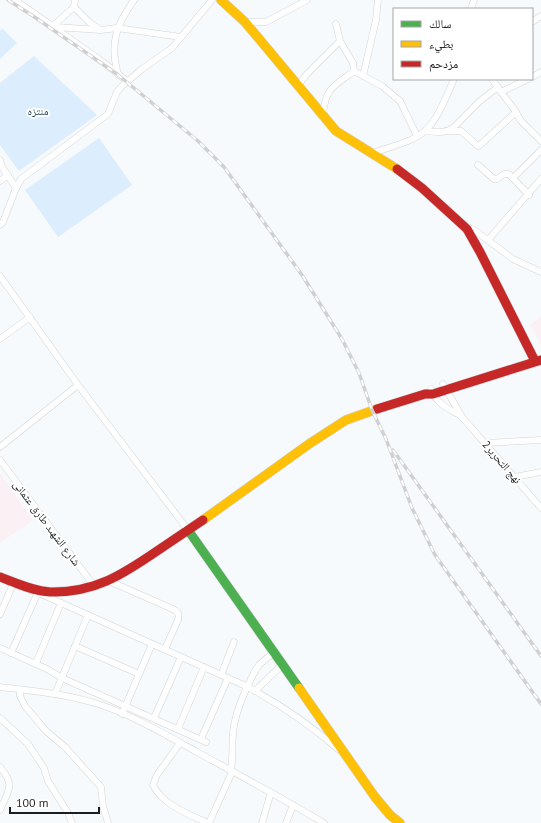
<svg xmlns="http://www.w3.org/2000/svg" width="541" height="823" viewBox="0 0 541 823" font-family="'PT Sans','Noto Naskh Arabic',sans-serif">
  <rect width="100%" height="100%" fill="#f7fafc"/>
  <g fill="#fbf1f5">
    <path d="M541 316V344H540L530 325Z"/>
    <path d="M0 473 33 520 0 543Z"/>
  </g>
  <g fill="#dcedfd">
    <path d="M2 28 17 43 0 59V31Z"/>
    <path d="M34 56 97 115 19 171 0 145V83Z"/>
    <path d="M99 138 132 185 58 237 25 190Z"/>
  </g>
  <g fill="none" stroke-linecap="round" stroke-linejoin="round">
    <g stroke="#d1d4d6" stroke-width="7">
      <g id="street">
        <path d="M15 0 103 62 127 81"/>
        <path d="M75 0 74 7 89 22 99 29"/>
        <path d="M471 9 474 0"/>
        <path d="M245 22H266L307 0"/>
        <path d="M532 22 541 16"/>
        <path d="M336 24 340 41 353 63 354 71"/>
        <path d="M53 26 74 7"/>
        <path d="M55 27 101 30 117 28 181 37"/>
        <path d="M354 71 382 86 400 101 417 136"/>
        <path d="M118 74C109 43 117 24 134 0"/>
        <path d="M363 76 376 20 378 0"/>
        <path d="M532 77 541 72"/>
        <path d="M492 79 501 92 514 109 521 121 541 141"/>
        <path d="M298 86 307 74 340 41"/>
        <path d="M501 92 528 79"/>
        <path d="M323 116C325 88 333 87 354 71"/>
        <path d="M425 131C435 132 444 134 453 128L480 101 498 87"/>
        <path d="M450 131H461L478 146 480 145 516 112"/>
        <path d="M373 153C389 147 413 142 425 131 438 119 447 95 454 79"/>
        <path d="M0 160 2 167 16 188"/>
        <path d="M478 165 494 179H497L504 174H509L529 195"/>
        <path d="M513 178 541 150"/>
        <path d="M0 181 8 175"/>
        <path d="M0 225 3 222 16 188 21 179 108 114 117 92 122 86 142 69 172 48 212 0"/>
        <path d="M466 226 477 232 513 259 541 272"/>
        <path d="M488 240 541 179"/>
        <path d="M0 276 78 385 188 530"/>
        <path d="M0 339 30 317"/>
        <path d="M443 384 462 417 541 508"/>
        <path d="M431 389C435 403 449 409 461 416"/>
        <path d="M486 443 541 440"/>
        <path d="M0 447 78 385"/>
        <path d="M0 460 94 586"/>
        <path d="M515 477 541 472"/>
        <path d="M109 581 175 610C179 613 179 615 178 620L165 649"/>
        <path d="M39 593 248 687C281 705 309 724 338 749"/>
        <path d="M0 614 14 582"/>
        <path d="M75 646 139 674"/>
        <path d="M0 648 47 669 62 678 206 742"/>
        <path d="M11 653 38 592"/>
        <path d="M36 663 61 603"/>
        <path d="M221 675 234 642"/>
        <path d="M0 687C35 691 67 694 101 705 132 715 168 736 197 752 239 775 282 798 324 823"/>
        <path d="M20 690V696L25 706 46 731 65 747 101 787 103 806 108 823"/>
        <path d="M255 691 283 664"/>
        <path d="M55 694 88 615"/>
        <path d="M122 714 152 644"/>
        <path d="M0 718 28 744 44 768 48 781 68 813 72 823"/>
        <path d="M154 718 181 657"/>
        <path d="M178 729 204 667"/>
        <path d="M201 739 228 678"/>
        <path d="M180 743 157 775 153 785C163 805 188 814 208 823"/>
        <path d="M0 767C16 785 8 791 0 810"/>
        <path d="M231 771C233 758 232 746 233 733 235 712 245 690 255 671L259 665 274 652"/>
        <path d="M209 823 232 772"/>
        <path d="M262 823 271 792"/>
        <path d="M286 823 293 805"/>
      </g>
    </g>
    <g stroke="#d1d4d6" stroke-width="10">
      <path id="fast" d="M188 530 299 688"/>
    </g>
    <g stroke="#d1d4d6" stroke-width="10">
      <g id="slow">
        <path d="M221 0 245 22 336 131 397 169"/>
        <path d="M203 520 309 444 346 420 377 409"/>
        <path d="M299 688 375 797 390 815 400 823"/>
      </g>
    </g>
    <g stroke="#d1d4d6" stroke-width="10">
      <g id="jam">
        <path d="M397 169 422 188 467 229 480 252 535 361"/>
        <path d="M377 409 425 394H433L541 360"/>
        <path d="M0 577C16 583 33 591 50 592 94 593 122 575 157 551 172 541 188 530 203 520"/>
      </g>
    </g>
    <use href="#street" stroke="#fefeff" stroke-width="6"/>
    <use href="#fast" stroke="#4caf50" stroke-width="9"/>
    <use href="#slow" stroke="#ffc107" stroke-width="9"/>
    <use href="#jam" stroke="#c62828" stroke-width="9"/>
    <g stroke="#d0d0d2" stroke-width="3.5">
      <g id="rail">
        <path d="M8 0 33 16 117 74 198 141 224 167 302 275 342 339 359 373 372 410 386 439 412 508 435 555 541 704"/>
        <path d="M393 450 541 656"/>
      </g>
    </g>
    <use href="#rail" stroke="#fff" stroke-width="2" stroke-dasharray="6" stroke-linecap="butt"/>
  </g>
  <g text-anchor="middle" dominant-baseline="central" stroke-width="4" stroke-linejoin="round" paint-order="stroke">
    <g font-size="11" fill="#163a54" stroke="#fff">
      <text x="38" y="111">منتزه</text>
    </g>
    <g font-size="11" fill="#1b1e20" stroke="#fff">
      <text transform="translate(502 462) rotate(49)">نهج التحرير2</text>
      <text transform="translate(47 523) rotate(53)">شارع الشهىد طارق عثمانى</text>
    </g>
  </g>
  <rect x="393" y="8" width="140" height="72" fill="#ffffff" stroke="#a4a5a6"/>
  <rect x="401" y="21" width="20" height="6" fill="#4caf50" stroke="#a4a5a6"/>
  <text x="429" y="28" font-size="12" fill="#1b1e20">سالك</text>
  <rect x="401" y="41" width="20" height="6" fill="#ffc107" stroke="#a4a5a6"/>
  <text x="429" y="48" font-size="12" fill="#1b1e20">بطيء</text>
  <rect x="401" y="61" width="20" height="6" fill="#c62828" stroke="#a4a5a6"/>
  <text x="429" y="68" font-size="12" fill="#1b1e20">مزدحم</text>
  <path d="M10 807v6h89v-6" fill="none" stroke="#1b1e20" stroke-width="2"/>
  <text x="16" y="807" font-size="12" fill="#1b1e20" stroke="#ffffff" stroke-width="3" paint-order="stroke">100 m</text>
</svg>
